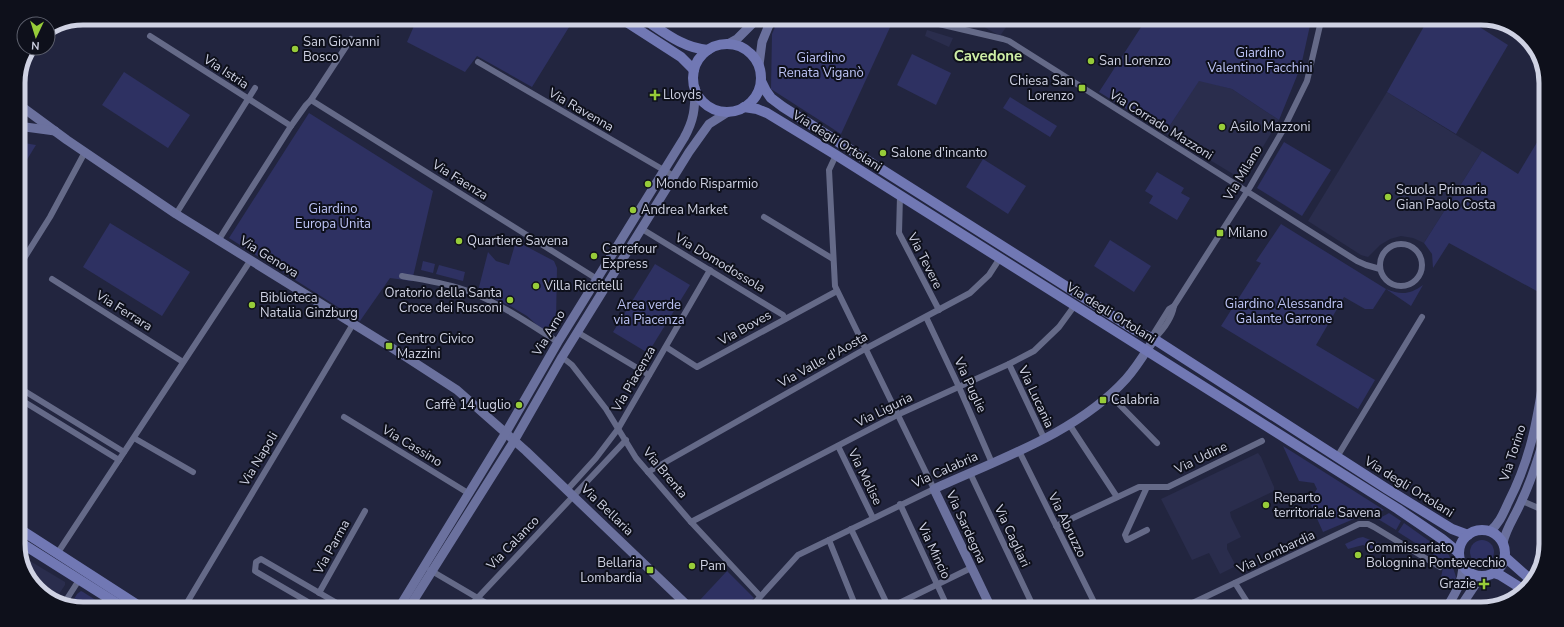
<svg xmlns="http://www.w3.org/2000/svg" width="1564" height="627" viewBox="0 0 1564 627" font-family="'Nunito Sans',sans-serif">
  <rect width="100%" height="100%" fill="#22253f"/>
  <g fill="#2a2d4d">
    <path d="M972 20H1011L1000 36Z"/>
    <path d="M927 30 953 38 949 47 925 36Z"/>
    <path d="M1199 80 1232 89 1279 120 1243 180 1165 133Z"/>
    <path d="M1387 92 1482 151 1424 243 1413 238 1401 236 1390 239 1380 245 1368 257 1361 255 1308 221Z"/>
    <path d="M1258 453 1261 457 1274 487V491L1230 512 1231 517 1241 537 1227 544V549L1236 566 1220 574 1209 553 1192 560 1161 499Z"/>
    <path d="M20 555 65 582V585L55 600 31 584Z"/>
  </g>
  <g fill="#2e3162">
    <path d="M417 19H574L532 87 477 56 465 72 407 42Z"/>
    <path d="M778 20H884L892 23 841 134 771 89 772 34Z"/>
    <path d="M1145 21H1311L1301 66 1279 120 1232 89 1199 81 1165 133 1099 92Z"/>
    <path d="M1427 21H1470L1508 45 1456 134 1387 92Z"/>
    <path d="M912 54 951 73 936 105 897 85Z"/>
    <path d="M124 72 190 115 168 148 102 105Z"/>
    <path d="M1010 97 1057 126 1050 137 1003 108Z"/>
    <path d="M309 113 433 191 412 281 390 278 360 321 229 238Z"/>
    <path d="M1545 129 1544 295 1449 243 1433 268 1432 254 1424 243 1482 151 1518 174Z"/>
    <path d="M18 142 36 145 18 174Z"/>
    <path d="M1284 142 1331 170 1302 216 1257 188Z"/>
    <path d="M983 159 1026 186 1008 214 966 187Z"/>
    <path d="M1157 172 1184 188 1181 193 1190 198 1177 220 1149 203 1153 196 1145 191Z"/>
    <path d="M110 223 190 272 162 316 83 267Z"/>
    <path d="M1281 224 1386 289C1401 295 1409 295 1423 285L1411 306 1386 289 1373 309H1365L1344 297 1316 345 1375 380 1358 409 1221 326 1261 263 1256 261Z"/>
    <path d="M1110 240 1151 266 1134 292 1094 266Z"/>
    <path d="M516 241 554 261 557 268 556 321 565 320 557 324 559 327 546 333 527 316 512 307 478 291 488 252 496 261 509 265Z"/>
    <path d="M423 261 435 264 433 273 421 270Z"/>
    <path d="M655 264 690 285 648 353 613 332Z"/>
    <path d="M439 265 465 272 463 281 436 274Z"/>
    <path d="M1283 446 1384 510 1373 515 1368 513 1323 532 1311 505 1317 502 1315 492 1317 489 1314 483 1299 481Z"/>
    <path d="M1389 513 1401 521 1396 530 1378 519Z"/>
    <path d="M1404 523 1449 555 1456 577 1453 585 1441 577 1443 568 1439 558 1398 532Z"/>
    <path d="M1363 537 1378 543 1374 550 1363 545 1348 549 1345 544 1358 538Z"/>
    <circle cx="1482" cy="552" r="12"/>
    <path d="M727 571 754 598 746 607H705L699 601Z"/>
    <path d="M81 591 83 592 105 606H70L77 594Z"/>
  </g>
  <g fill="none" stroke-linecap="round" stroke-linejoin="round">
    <g stroke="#656a88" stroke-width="6">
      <path d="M922 20 1003 39 1009 41 1357 261 1366 265 1380 269"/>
      <path d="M150 36 291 126"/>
      <path d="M478 62 674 176"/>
      <path d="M311 100 597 279"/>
      <path d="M900 196 899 233 939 310"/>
      <path d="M176 214 255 88"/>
      <path d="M764 217 833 259"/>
      <path d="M642 229 783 315 785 319"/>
      <path d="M218 241 291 126 306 105 311 100 351 39"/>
      <circle cx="1401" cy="265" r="21"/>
      <path d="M18 268 50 217 85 152"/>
      <path d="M402 276C424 280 447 283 468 291 499 303 530 324 558 342"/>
      <path d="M52 279 183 362"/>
      <path d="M926 317 959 387 992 463"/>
      <path d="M577 332 649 375"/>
      <path d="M1154 337V333L1169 309 1174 306"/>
      <path d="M1154 339C1162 331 1172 318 1174 306L1250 187 1283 130 1307 81 1321 21"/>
      <path d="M666 347 697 367 837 291"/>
      <path d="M562 357 572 365 606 409 636 458 648 472 691 522 760 596"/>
      <path d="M1009 364 1044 438"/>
      <path d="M18 387 124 452"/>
      <path d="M1110 395 1157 443"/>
      <path d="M18 398 119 460"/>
      <path d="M344 417 468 493"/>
      <path d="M1069 424 1117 497"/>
      <path d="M134 438 193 472"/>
      <path d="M838 446 873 518"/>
      <path d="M1019 451 1097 608"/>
      <path d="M1337 457 1422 317"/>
      <path d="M648 472 865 349 970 293 989 275 1000 258"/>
      <path d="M970 473 1034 608"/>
      <path d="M1147 487 1125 535 1127 540 1147 530"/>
      <path d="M567 490 596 458 618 429 710 270"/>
      <path d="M1522 501 1543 510"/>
      <path d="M900 504 948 608"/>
      <path d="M691 522 897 415 1009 364 1034 351 1059 327 1075 305"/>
      <path d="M1056 526 1139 487H1168L1262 441"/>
      <path d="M851 529 889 608"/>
      <path d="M829 540 856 607"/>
      <path d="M57 554 250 261"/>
      <path d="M430 570 493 607"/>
      <path d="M1235 583 1251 608"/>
      <path d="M319 593 365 511"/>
      <path d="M63 605 79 580"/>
      <path d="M185 606 353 324"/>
      <path d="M315 606 255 571 256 562 261 559 342 606"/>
      <path d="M470 606 626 440"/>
      <path d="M751 607 798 555 934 489 835 286 829 170 836 155"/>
      <path d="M889 608 971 568"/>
      <path d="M1182 608 1359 524H1368L1374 527 1440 567"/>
    </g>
    <g stroke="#6b719e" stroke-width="9">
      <path d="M728 44 737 39 756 20"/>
      <path d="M759 65 762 42 771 20"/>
      <path d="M18 104 67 140 176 214 389 346 457 390 526 451 689 607"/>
      <path d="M18 126 55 131"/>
      <path d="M1490 531C1499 524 1503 514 1508 503 1530 460 1537 423 1544 375"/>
      <path d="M1503 543C1506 528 1516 515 1522 500 1531 481 1537 462 1543 442"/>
      <path d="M400 606 505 434 558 342 684 138C694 120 695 109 695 88"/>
      <path d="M410 606 514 441 562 357 689 152 709 124 728 112"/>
      <path d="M991 608 934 489C999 459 1077 433 1126 379 1137 367 1145 353 1154 339"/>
      <path d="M1446 609C1454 595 1462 584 1463 567"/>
      <path d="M1459 609 1481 576"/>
    </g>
    <g stroke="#7178b4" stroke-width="10">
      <path d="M622 19 681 57 694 70"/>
      <path d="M644 19C664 32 683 48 708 50"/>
      <circle cx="727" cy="78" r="34"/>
      <path d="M761 81 766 91 771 98 783 107 1135 330 1154 339 1387 489 1452 529 1468 535"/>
      <path d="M744 107 757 109 767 113 836 155 1398 509 1442 539 1458 552"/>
      <path d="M18 528 139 606"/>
      <circle cx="1482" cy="553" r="23"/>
      <path d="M18 541 121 606"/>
      <path d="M1505 557 1531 580"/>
      <path d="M1494 573 1500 575 1524 590"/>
    </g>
  </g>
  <g fill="#97cc39" stroke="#0e101b" stroke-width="1.5">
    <circle cx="295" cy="49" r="4"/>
    <circle cx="1091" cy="61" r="4"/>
    <rect x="1078" y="84" width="8" height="8" rx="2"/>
    <path d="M653 89h4v4h4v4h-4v4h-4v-4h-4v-4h4z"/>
    <circle cx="1222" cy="127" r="4"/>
    <circle cx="883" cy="153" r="4"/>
    <circle cx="648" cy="184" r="4"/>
    <circle cx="1388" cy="197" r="4"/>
    <circle cx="633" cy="210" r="4"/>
    <rect x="1216" y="229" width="8" height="8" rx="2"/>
    <circle cx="459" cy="241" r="4"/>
    <circle cx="594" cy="256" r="4"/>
    <circle cx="536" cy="286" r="4"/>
    <circle cx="510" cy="300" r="4"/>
    <circle cx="252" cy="305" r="4"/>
    <rect x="385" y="342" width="8" height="8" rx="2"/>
    <rect x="1099" y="396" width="8" height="8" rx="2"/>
    <circle cx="519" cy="405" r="4"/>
    <circle cx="1266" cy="505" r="4"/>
    <circle cx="1358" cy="555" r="4"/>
    <circle cx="692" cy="566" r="4"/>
    <rect x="646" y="566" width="8" height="8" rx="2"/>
    <path d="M1482 578h4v4h4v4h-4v4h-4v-4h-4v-4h4z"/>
  </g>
  <g text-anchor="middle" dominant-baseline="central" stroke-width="4" stroke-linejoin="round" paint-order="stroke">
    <g font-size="13" fill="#cfd2e3" stroke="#0e101b" text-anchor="start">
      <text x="303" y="42">San Giovanni<tspan x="303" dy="15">Bosco</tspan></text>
      <text x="1099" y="61">San Lorenzo</text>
      <text x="1074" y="81" text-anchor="end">Chiesa San<tspan x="1074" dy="15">Lorenzo</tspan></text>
      <text x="663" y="95">Lloyds</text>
      <text x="1230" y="127">Asilo Mazzoni</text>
      <text x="891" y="153">Salone d'incanto</text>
      <text x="656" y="184">Mondo Risparmio</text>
      <text x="1396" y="190">Scuola Primaria<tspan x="1396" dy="15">Gian Paolo Costa</tspan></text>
      <text x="641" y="210">Andrea Market</text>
      <text x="1228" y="233">Milano</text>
      <text x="467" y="241">Quartiere Savena</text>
      <text x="602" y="249">Carrefour<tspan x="602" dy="15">Express</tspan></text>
      <text x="544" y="286">Villa Riccitelli</text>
      <text x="502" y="293" text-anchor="end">Oratorio della Santa<tspan x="502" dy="15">Croce dei Rusconi</tspan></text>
      <text x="260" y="298">Biblioteca<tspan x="260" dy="15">Natalia Ginzburg</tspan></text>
      <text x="397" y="339">Centro Civico<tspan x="397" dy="15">Mazzini</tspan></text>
      <text x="1111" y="400">Calabria</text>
      <text x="511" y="405" text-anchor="end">Caffè 14 luglio</text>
      <text x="1274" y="498">Reparto<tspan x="1274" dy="15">territoriale Savena</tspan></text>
      <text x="1366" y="548">Commissariato<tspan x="1366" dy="15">Bolognina Pontevecchio</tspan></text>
      <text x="642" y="563" text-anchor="end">Bellaria<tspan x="642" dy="15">Lombardia</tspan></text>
      <text x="700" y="566">Pam</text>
      <text x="1476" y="584" text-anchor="end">Grazie</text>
    </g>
    <g font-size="13" fill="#bec5f7" stroke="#0e101b">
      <text x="1260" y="53">Giardino<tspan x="1260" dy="15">Valentino Facchini</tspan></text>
      <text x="821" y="58">Giardino<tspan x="821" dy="15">Renata Viganò</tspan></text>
      <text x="333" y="209">Giardino<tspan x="333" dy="15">Europa Unita</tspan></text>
      <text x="1284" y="304">Giardino Alessandra<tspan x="1284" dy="15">Galante Garrone</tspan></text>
      <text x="649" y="305">Area verde<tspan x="649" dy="15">via Piacenza</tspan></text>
    </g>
    <g font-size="13" fill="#cfd2e3" stroke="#0e101b">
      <text transform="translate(226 72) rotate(33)">Via Istria</text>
      <text transform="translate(581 110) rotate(30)">Via Ravenna</text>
      <text transform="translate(1161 125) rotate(32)">Via Corrado Mazzoni</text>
      <text transform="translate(837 141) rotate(32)">Via degli Ortolani</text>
      <text transform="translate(1243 173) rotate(-59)">Via Milano</text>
      <text transform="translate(460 180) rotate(32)">Via Faenza</text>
      <text transform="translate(269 257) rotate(32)">Via Genova</text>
      <text transform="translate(925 261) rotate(63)">Via Tevere</text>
      <text transform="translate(720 263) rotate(31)">Via Domodossola</text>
      <text transform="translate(124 311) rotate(32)">Via Ferrara</text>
      <text transform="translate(1111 313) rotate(32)">Via degli Ortolani</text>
      <text transform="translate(745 328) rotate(-29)">Via Boves</text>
      <text transform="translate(549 333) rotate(-59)">Via Arno</text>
      <text transform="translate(823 360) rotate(-29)">Via Valle d'Aosta</text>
      <text transform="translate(634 379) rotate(-60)">Via Piacenza</text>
      <text transform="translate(970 385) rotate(65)">Via Puglie</text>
      <text transform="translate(1036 397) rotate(65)">Via Lucania</text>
      <text transform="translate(884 410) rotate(-26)">Via Liguria</text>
      <text transform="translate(412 446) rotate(31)">Via Cassino</text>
      <text transform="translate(1513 453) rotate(-72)">Via Torino</text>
      <text transform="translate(1201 458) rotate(-26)">Via Udine</text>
      <text transform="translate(259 459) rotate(-59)">Via Napoli</text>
      <text transform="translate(945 470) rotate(-24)">Via Calabria</text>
      <text transform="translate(665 473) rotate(50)">Via Brenta</text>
      <text transform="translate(865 477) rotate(64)">Via Molise</text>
      <text transform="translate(1409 487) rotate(32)">Via degli Ortolani</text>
      <text transform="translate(607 510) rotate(44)">Via Bellaria</text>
      <text transform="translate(1067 525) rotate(64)">Via Abruzzo</text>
      <text transform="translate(966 527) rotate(65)">Via Sardegna</text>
      <text transform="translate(1012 536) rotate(65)">Via Cagliari</text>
      <text transform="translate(513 543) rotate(-46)">Via Calanco</text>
      <text transform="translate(332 547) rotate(-61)">Via Parma</text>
      <text transform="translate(934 551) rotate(65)">Via Mincio</text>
      <text transform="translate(1276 552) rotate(-25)">Via Lombardia</text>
    </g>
    <g font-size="15" font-weight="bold" fill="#ceeea6" stroke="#0e101b">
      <text x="988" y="56">Cavedone</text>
    </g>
  </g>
  <path d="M0 0H1564V627H0ZM83 25H1481A58 58 0 0 1 1539 83V544A58 58 0 0 1 1481 602H83A58 58 0 0 1 25 544V83A58 58 0 0 1 83 25Z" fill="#0e101b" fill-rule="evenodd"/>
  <path fill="none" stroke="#cfd2e3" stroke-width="5" d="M83 25H1481A58 58 0 0 1 1539 83V544A58 58 0 0 1 1481 602H83A58 58 0 0 1 25 544V83A58 58 0 0 1 83 25Z"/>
  <g transform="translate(36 36) rotate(184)"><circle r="19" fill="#0e101b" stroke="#5b5e6b"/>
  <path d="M0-3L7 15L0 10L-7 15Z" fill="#97cc39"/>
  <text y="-6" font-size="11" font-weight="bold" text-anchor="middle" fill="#cfd2e3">N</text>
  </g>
</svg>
